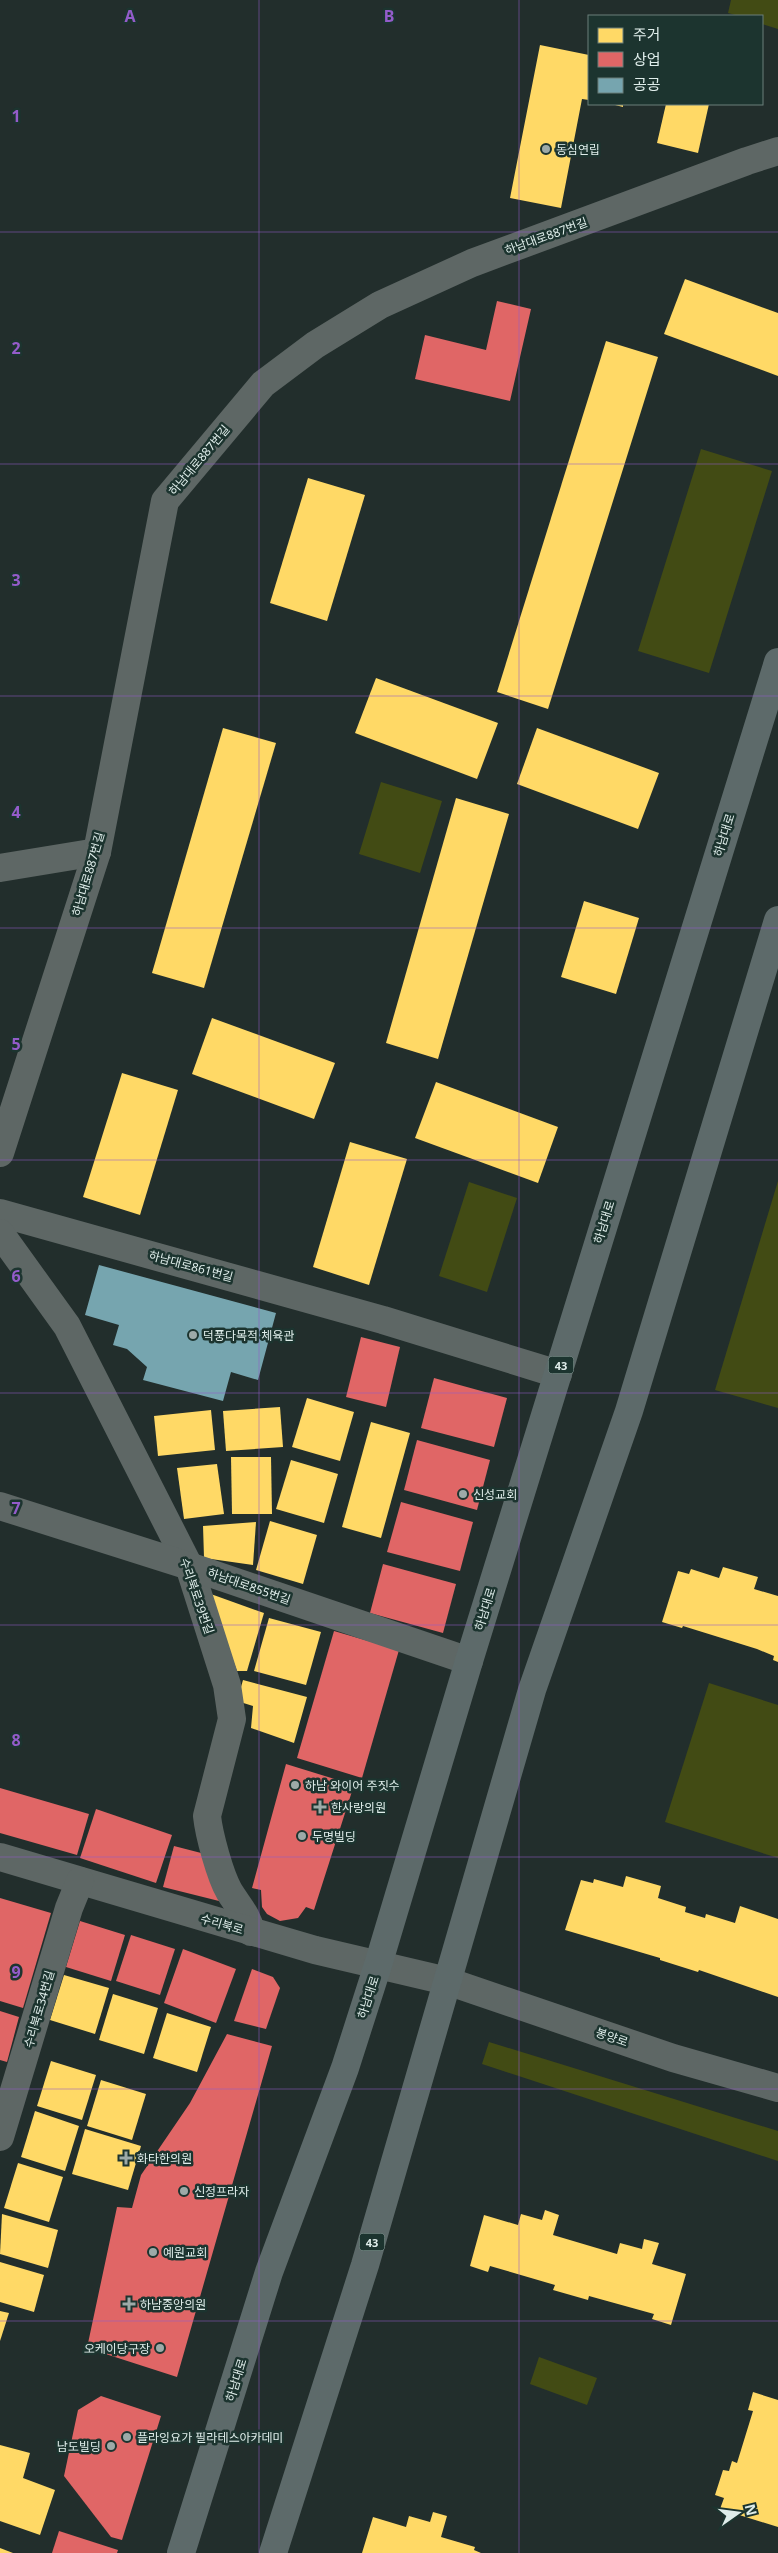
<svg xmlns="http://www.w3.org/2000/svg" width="778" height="2553" viewBox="0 0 778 2553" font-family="'Noto Sans','Noto Sans KR',sans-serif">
  <rect width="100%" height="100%" fill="#222e2c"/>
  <g fill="#424b14">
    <path d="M731 0H778V29L762 24V16H739L728 13Z"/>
    <path d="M701 449 772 471 709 673 638 651Z"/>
    <path d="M381 782 442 801 420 873 359 854Z"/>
    <path d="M778 1181V1408L715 1390Z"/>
    <path d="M469 1182 517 1198 487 1292 439 1276Z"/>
    <path d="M709 1683 778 1705V1858L665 1822Z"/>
    <path d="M489 2042 778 2131V2161L482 2064Z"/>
    <path d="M539 2357 597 2378 587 2405 530 2384Z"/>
  </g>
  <g fill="#ffd966">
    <path d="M540 45 589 55V100L582 99 561 208 510 198Z"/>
    <path d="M611 104H623V107Z"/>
    <path d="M666 104H709L698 153 657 143Z"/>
    <path d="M685 279 778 313V376L664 334Z"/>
    <path d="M606 341 658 357 548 709 497 692Z"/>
    <path d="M308 478 365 495 327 621 270 603Z"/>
    <path d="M376 678 498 723 477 779 355 733Z"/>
    <path d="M223 728 276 743 204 988 152 973Z"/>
    <path d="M537 728 659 773 638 829 517 784Z"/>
    <path d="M456 798 509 814 438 1059 386 1043Z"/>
    <path d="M584 901 639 918 616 994 561 977Z"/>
    <path d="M212 1018 335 1063 314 1119 192 1074Z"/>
    <path d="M122 1073 178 1090 140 1215 83 1197Z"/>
    <path d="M436 1082 558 1127 538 1183 415 1138Z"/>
    <path d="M350 1142 407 1159 369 1285 313 1267Z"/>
    <path d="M307 1398 354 1412 340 1461 292 1447Z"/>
    <path d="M280 1407 283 1447 226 1451 223 1411Z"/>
    <path d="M211 1410 215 1450 158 1456 154 1416Z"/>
    <path d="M371 1422 410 1433 381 1538 342 1527Z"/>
    <path d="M231 1457H271L272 1514H232Z"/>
    <path d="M291 1460 338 1474 324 1523 276 1509Z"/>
    <path d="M217 1464 224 1514 184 1519 177 1468Z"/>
    <path d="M270 1521 317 1535 303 1584 256 1570Z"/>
    <path d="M256 1522 253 1565 204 1558 203 1526Z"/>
    <path d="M723 1567 758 1577 754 1589 778 1596V1662L773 1660 774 1656 757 1649 683 1626 682 1628 662 1622 678 1571 689 1574 691 1569 719 1578Z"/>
    <path d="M208 1593 264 1613 247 1671H237Z"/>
    <path d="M269 1618 321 1632 306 1685 254 1671Z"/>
    <path d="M243 1680 307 1697 294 1743 251 1728 253 1706 237 1701Z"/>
    <path d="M626 1876 661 1886 658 1898 686 1907 685 1912 705 1918 706 1914 735 1923 740 1906 778 1919V1997L699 1970 698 1972 660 1960V1958L565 1930 581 1880 593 1883 594 1879 623 1887Z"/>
    <path d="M64 1975 109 1988 95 2034 50 2020Z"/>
    <path d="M113 1994 158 2008 144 2054 99 2040Z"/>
    <path d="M167 2013 211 2027 197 2072 153 2058Z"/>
    <path d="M51 2061 96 2075 82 2120 37 2106Z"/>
    <path d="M101 2080 146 2094 132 2140 87 2126Z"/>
    <path d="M35 2111 79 2126 65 2171 21 2157Z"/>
    <path d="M85 2129 141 2146 128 2190 72 2174Z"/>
    <path d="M18 2163 63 2177 49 2222 4 2208Z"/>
    <path d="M545 2210 559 2215 553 2235 617 2254 620 2243 642 2249 644 2239 659 2243 652 2264 686 2274 671 2325 652 2319 654 2314 589 2296 588 2300 553 2290 555 2285 490 2266 488 2272 470 2266 484 2215 518 2225 521 2214 542 2220Z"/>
    <path d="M2 2214 58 2230 48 2268 0 2254Z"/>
    <path d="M0 2262 44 2275 34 2312 0 2302Z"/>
    <path d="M0 2311 9 2313 0 2341Z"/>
    <path d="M753 2392 778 2400V2527L720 2509 724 2498 715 2495 723 2470 729 2471 732 2461 737 2463 753 2411 748 2410Z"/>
    <path d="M0 2445 30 2453 23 2478 55 2490 40 2535 0 2521Z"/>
    <path d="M433 2512 447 2516 441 2537 475 2547 474 2550 481 2553H362L373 2517 406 2527 409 2516 430 2522Z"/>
    <path d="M0 2548 13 2553H0Z"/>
  </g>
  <g fill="#e06666">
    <path d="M497 301 531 309 510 401 415 379 425 335 486 350Z"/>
    <path d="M361 1337 400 1347 386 1407 346 1397Z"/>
    <path d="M434 1378 507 1398 494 1447 421 1428Z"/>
    <path d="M417 1440 490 1460 477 1510 404 1490Z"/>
    <path d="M401 1502 473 1522 460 1571 387 1552Z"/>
    <path d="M383 1564 456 1584 443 1633 370 1613Z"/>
    <path d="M334 1631 399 1650 362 1778 297 1758Z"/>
    <path d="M286 1764 354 1785 314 1910 306 1907 298 1918 280 1921 267 1914 262 1907 261 1890 252 1888Z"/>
    <path d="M0 1788 89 1814 77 1855 0 1833Z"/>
    <path d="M96 1809 172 1835 156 1883 80 1858Z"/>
    <path d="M174 1846 205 1854 221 1892 219 1901 163 1887Z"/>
    <path d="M0 1898 51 1913 23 2008 0 2001Z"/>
    <path d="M80 1921 125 1935 111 1981 66 1967Z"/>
    <path d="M131 1935 175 1949 160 1995 116 1981Z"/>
    <path d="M183 1949 236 1969 216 2023 164 2003Z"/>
    <path d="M252 1969 273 1977 280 1988 266 2029 234 2021Z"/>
    <path d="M0 2011 19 2017 7 2062 0 2060Z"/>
    <path d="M227 2034 272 2046 177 2377 87 2348 117 2207 132 2208 141 2175 190 2103Z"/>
    <path d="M101 2396 161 2416 122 2540 111 2537 64 2476 78 2410Z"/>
    <path d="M59 2531 118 2550 117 2553H52Z"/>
  </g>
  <path fill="#76a5af" d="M99 1265 276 1313 258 1380 231 1372 223 1401 143 1380 147 1367 127 1349 113 1345 119 1325 85 1315Z"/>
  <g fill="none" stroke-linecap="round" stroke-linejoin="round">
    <g stroke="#5e6765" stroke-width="28">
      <path d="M0 868 97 852"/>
      <path d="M0 1153 97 852 165 501 263 384 315 345 380 305 472 263 747 161 778 151"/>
      <path d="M0 1213 383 1320 558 1374"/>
      <path d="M0 1233 67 1326 189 1566 227 1685 232 1719 207 1816C209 1835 220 1875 229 1891 238 1906 248 1915 251 1932"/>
      <path d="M0 1506 189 1566 469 1661"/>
      <path d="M0 1857 315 1950 447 1981 673 2058 778 2088"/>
      <path d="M0 2137 69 1908 80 1881"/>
    </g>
    <g stroke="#5d6a6a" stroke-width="28">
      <path d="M181 2553 269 2272 345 2068 378 1965 469 1661 778 662"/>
      <path d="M273 2553 365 2265 532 1690 629 1411 778 920"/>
    </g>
  </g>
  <path fill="none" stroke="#945cca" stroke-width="1" stroke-opacity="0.55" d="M259 0V2553M519 0V2553M0 232H778M0 464H778M0 696H778M0 928H778M0 1160H778M0 1393H778M0 1625H778M0 1857H778M0 2089H778M0 2321H778"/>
  <g fill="#9daaa8" stroke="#1c342f" stroke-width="2">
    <circle cx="546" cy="149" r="5"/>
    <circle cx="193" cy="1335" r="5"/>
    <circle cx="463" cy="1494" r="5"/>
    <circle cx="295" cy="1785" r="5"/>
    <path d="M317.5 1799.5h5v5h5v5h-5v5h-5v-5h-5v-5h5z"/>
    <circle cx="302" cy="1836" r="5"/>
    <path d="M123.5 2150.5h5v5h5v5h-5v5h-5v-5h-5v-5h5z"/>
    <circle cx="184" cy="2191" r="5"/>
    <circle cx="153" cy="2252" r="5"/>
    <path d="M126.5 2296.5h5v5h5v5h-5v5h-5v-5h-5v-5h5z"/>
    <circle cx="160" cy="2348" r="5"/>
    <circle cx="127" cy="2437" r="5"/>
    <circle cx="111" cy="2446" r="5"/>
  </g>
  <g text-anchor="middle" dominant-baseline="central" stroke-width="5" stroke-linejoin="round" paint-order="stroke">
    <g fill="#1c342f" stroke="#a4b6b2" stroke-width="1">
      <rect x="548.5" y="1356.5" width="25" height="17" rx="4"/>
      <rect x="359.5" y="2233.5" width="25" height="17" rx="4"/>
    </g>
    <g font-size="11" font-weight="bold" fill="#dfedea">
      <text x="561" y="1365">43</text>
      <text x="372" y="2242">43</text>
    </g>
    <g font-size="12" fill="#dfedea" stroke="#1c342f" text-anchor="start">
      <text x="556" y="149">동심연립</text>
      <text x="203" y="1335">덕풍다목적 체육관</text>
      <text x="473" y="1494">신성교회</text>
      <text x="305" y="1785">하남 와이어 주짓수</text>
      <text x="331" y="1807">한사랑의원</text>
      <text x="312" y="1836">두명빌딩</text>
      <text x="137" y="2158">화타한의원</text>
      <text x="194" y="2191">신정프라자</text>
      <text x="163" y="2252">예원교회</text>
      <text x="140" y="2304">하남중앙의원</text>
      <text x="150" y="2348" text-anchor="end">오케이당구장</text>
      <text x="137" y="2437">플라잉요가 필라테스아카데미</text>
      <text x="101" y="2446" text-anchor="end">남도빌딩</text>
    </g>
    <g font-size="12" fill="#dfedea" stroke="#1c342f">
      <text transform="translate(546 236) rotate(-20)">하남대로887번길</text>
      <text transform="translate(199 460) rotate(-50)">하남대로887번길</text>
      <text transform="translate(724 835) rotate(-73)">하남대로</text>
      <text transform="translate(88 874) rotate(-74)">하남대로887번길</text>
      <text transform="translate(604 1222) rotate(-73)">하남대로</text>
      <text transform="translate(191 1266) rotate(15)">하남대로861번길</text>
      <text transform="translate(249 1586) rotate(19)">하남대로855번길</text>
      <text transform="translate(197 1596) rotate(71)">수리북로39번길</text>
      <text transform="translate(485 1609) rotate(-73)">하남대로</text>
      <text transform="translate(222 1924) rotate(16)">수리북로</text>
      <text transform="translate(368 1997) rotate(-72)">하남대로</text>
      <text transform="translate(39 2009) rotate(-74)">수리북로34번길</text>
      <text transform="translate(612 2037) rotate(19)">봉양로</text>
      <text transform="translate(236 2380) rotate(-73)">하남대로</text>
    </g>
  </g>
  <g font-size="16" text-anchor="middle" font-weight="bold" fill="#945cca" stroke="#1c342f" stroke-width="5" stroke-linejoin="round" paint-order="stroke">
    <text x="130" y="22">A</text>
    <text x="389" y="22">B</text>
    <text x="16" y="122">1</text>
    <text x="16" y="354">2</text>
    <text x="16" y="586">3</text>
    <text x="16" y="818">4</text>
    <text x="16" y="1050">5</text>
    <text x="16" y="1282">6</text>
    <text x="16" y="1514">7</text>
    <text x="16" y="1746">8</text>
    <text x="16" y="1978">9</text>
  </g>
  <rect x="588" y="15" width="175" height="90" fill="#1c342f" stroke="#6a7e7a"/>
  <rect x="598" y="28" width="25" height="15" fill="#ffd966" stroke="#6a7e7a"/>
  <text x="633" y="40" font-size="15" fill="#dfedea">주거</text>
  <rect x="598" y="52" width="25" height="15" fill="#e06666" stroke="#6a7e7a"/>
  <text x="633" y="65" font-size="15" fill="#dfedea">상업</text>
  <rect x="598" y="78" width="25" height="15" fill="#76a5af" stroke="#6a7e7a"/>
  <text x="633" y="90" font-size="15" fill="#dfedea">공공</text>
  <g transform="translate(738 2513) rotate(76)" stroke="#1c342f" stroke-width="4" paint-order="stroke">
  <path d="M0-4L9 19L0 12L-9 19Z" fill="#dfedea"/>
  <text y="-8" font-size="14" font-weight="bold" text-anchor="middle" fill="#dfedea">N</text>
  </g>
</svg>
